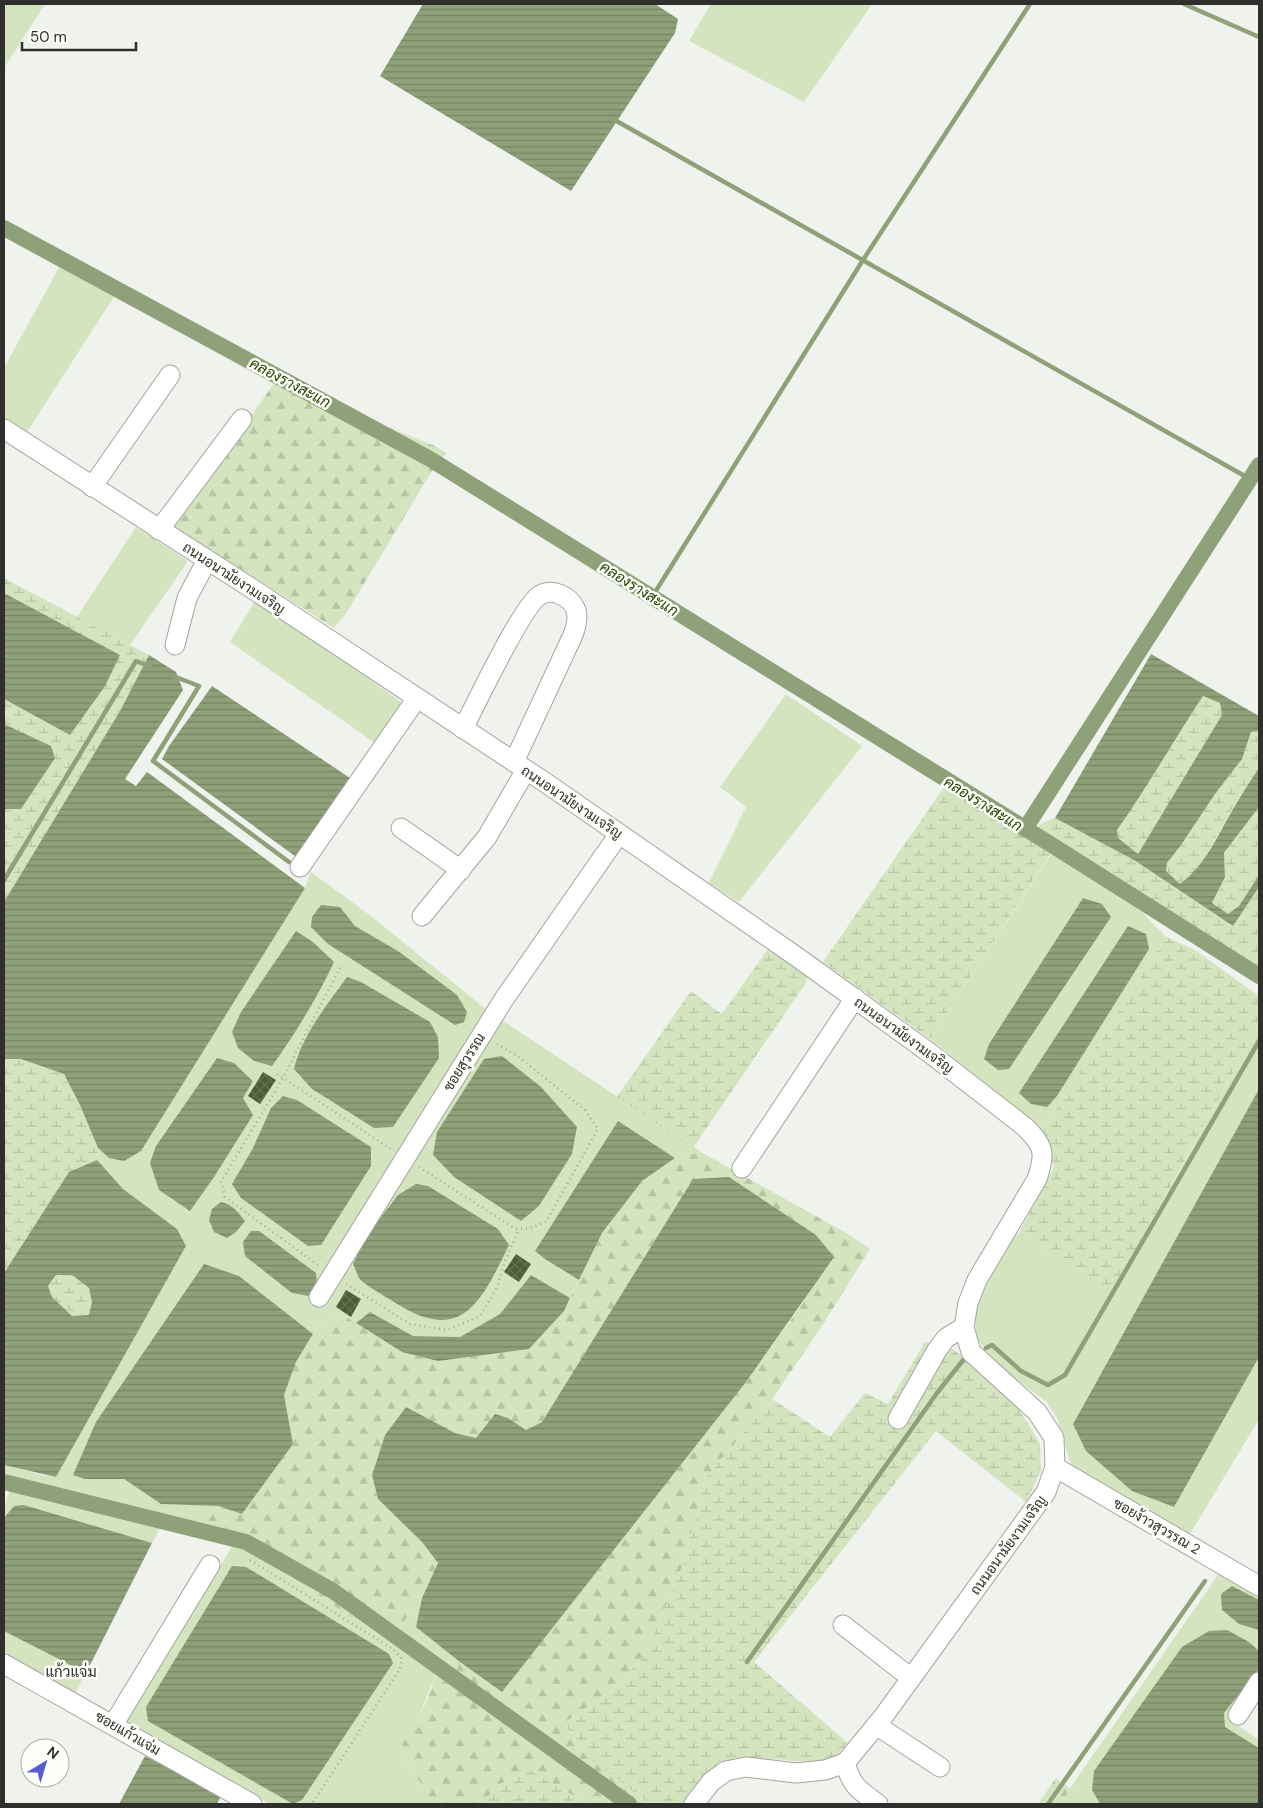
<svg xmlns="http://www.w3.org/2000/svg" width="1263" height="1808" viewBox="0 0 1263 1808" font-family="'DM Sans',Sarabun,sans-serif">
  <defs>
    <pattern id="forest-firs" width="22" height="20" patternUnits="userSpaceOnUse" patternTransform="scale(1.25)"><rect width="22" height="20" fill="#d3e4bf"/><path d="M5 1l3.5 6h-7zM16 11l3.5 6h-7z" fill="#b5c4a4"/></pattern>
    <pattern id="wetland-marsh" width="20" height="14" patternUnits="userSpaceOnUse" patternTransform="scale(1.25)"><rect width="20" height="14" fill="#d3e4bf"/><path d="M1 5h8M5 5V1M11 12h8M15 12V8" fill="none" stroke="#b5c4a4"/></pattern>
    <pattern id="water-rules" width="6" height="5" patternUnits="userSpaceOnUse" patternTransform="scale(1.25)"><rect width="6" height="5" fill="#8fa178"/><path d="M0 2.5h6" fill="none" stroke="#758463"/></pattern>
    <pattern id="building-cross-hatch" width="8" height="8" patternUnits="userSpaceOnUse" patternTransform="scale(1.25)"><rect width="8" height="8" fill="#4c5c36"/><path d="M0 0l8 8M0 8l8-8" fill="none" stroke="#637052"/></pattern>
  </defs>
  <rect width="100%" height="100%" fill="#eff2ed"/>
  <g fill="#d3e4bf" fill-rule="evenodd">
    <path d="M4 4H45L4 68Z"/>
    <path d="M711 4H872L804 102 689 41Z"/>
    <path d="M61 264 117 292 25 435 4 421V368Z"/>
    <path d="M136 527 188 561 130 645 77 617Z"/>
    <path d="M254 603 272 608 409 708 378 745 230 642Z"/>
    <path d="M786 694 862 746 739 902 709 883 746 807 720 787Z"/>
    <path d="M1052 853 1141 911 1166 937 1043 1130 930 1039ZM1083 898 1111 916 1009 1069 984 1059 989 1044Z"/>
    <path d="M311 872 371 916 488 1011 701 1152 675 1158 618 1121 545 1259 579 1280 570 1298 531 1275 500 1314 460 1337 413 1336 370 1312 356 1323 343 1315 318 1327 313 1334 239 1276 85 1479H124L161 1504 218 1506 206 1524 211 1530 165 1518 152 1543 24 1505 14 1506 4 1518V1506L14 1479 4 1476V1465L42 1475 56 1477 186 1246 177 1229 122 1189 97 1160 98 1148 109 1158 141 1151 305 888ZM340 907 355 926 398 951 455 1024 328 944ZM347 978 361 982 430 1022 393 1127 374 1128 312 1089ZM234 1063 253 1080 243 1098ZM283 1096 297 1100 371 1147 232 1184ZM577 1127 572 1154 539 1206 521 1221 454 1177 433 1155Z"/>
    <path d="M1259 1026V1089L1073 1423 1174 1507 1259 1357V1419L1190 1534 1072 1468 1057 1418 1047 1402 1000 1367 976 1338 975 1309 1001 1251 1019 1233 1112 1294Z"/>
    <path d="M233 1545 248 1550 389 1640 422 1598 416 1627 460 1662 441 1663 402 1756 425 1789V1804H269L127 1721Z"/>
    <path d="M1219 1571 1259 1596V1651L1249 1642 1092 1790 1100 1804H1059L1216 1578Z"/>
    <path d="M4 1631 86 1673 75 1694 4 1656Z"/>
    <path d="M1259 1668V1692L1236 1724 1259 1740V1748L1225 1727 1224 1713Z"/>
  </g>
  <g fill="url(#forest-firs)">
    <path d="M275 382 435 446 446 453 430 474 347 612 334 628 173 527Z"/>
    <path d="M701 1152 848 1234 870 1249 822 1326 772 1399 705 1479 684 1562 645 1655 612 1690 564 1723 586 1756 650 1804H587L530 1770 496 1786 483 1804H425V1789L402 1756 403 1742 426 1703 441 1663 460 1662 502 1692 746 1382 803 1303 816 1235 729 1177 693 1179 542 1422 526 1430 508 1418 476 1438 455 1433 406 1407 385 1435 372 1475 378 1499 422 1542 438 1563 422 1598 389 1641 248 1550 220 1539 206 1524 218 1506 242 1514 293 1444 284 1395 296 1362 318 1327 343 1315 402 1352 564 1311 602 1233 642 1181 675 1158Z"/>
    <path d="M1056 1778 1071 1789 1059 1804H1038Z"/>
  </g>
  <g fill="url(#wetland-marsh)">
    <path d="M4 578 149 655 120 711 4 902V809H21L51 746 4 724V699L70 735 120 655 4 593Z"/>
    <path d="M1203 696 1220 703 1223 715 1138 854 1118 838 1117 830C1148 786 1174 740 1203 696Z"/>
    <path d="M1259 731V768L1235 804 1206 856 1192 875 1180 884 1166 871 1167 863 1181 845 1215 794 1242 759 1251 732Z"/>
    <path d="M945 786 1055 847 930 1039 823 962Z"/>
    <path d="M1259 807V875L1239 906 1227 915 1212 904 1225 877 1224 854Z"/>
    <path d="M1055 818 1134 860 1233 926 1259 887V969L1041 833 1038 827 1040 824Z"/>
    <path d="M1166 937 1195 950 1259 996V1026L1111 1294 1019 1233 1054 1167 1043 1130Z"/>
    <path d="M768 949 808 976 805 984 693 1148 617 1097 691 991 722 1014Z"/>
    <path d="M4 1059H21L64 1074 80 1105 98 1148 97 1160 69 1172 4 1273Z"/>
    <path d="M56 1275H72L89 1288 92 1302 89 1315 72 1316 52 1297 48 1286Z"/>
    <path d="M925 1342 950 1347 972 1364 1017 1406 1040 1444 1041 1471 1026 1502 936 1431 754 1662 848 1743 833 1759 808 1762 759 1758 719 1762 685 1804H650L586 1756 564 1723 612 1690 645 1655 684 1562 705 1479 772 1399 830 1437 865 1393 888 1404Z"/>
    <path d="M530 1770 587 1804H483L496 1786Z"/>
  </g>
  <g fill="url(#water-rules)" fill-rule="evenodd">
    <path d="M423 4H655L678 19 675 33 571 191 380 76Z"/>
    <path d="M4 593 120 655 105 686 70 735 4 699Z"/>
    <path d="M1151 654 1259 716V731L1251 732 1242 759 1215 794 1181 845 1167 863 1166 871 1180 884C1207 864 1219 832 1236 804 1243 792 1251 780 1259 768V807L1224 853 1225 877 1212 903 1228 914 1239 906 1259 875V887L1233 926 1134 860 1055 818ZM1203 696 1220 703 1222 715 1138 854 1118 838 1117 830C1148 786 1174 740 1203 696Z"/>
    <path d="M149 655 176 672 183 690 125 779 136 786 147 772 305 888 141 1151 124 1161 109 1158 98 1148 80 1105 64 1074 21 1059H4V902L120 711Z"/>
    <path d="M212 686 353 780 299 859 162 759 169 746Z"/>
    <path d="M4 724 51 746 55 758 21 809H4Z"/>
    <path d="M1083 898 1102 904 1111 917 1009 1069 998 1070 984 1059 989 1044Z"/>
    <path d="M321 905 340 907 355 926 398 951 457 995 467 1012 464 1022 455 1025 328 944 311 927 312 917Z"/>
    <path d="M1128 926 1146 934 1149 949 1057 1096 1047 1107 1031 1104 1019 1093Z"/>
    <path d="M296 931 313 942 334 962C317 998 295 1034 272 1066L254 1061 238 1048 232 1032 241 1012Z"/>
    <path d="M347 977 361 982 430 1022 438 1037 439 1058 393 1127 374 1128 312 1089 294 1069C302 1035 327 1005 347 977Z"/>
    <path d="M502 1056 541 1087 577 1127 572 1154 539 1206 521 1221 454 1177 433 1155 437 1132 484 1059Z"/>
    <path d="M217 1058 234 1063 253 1081 243 1098 253 1115 214 1177 190 1211 159 1190 150 1163 156 1146Z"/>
    <path d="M1259 1089V1357L1174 1507 1132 1491 1086 1451 1073 1424Z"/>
    <path d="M283 1096 297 1100 371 1147V1166L321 1245 308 1246 241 1198 232 1184 253 1148 271 1108Z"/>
    <path d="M618 1121 675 1158 642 1181 602 1233 579 1280 545 1259 535 1251Z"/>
    <path d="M97 1160 123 1189 177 1229 186 1246 56 1477 4 1465V1273L69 1172ZM56 1275H72L89 1288 92 1302 89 1315 72 1316 52 1297 48 1286Z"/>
    <path d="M729 1177 816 1235 834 1257 746 1382 502 1692 460 1662 416 1627 422 1598 438 1563 422 1542 378 1499 372 1475 385 1435 406 1407 455 1433 476 1438 495 1414 508 1418 526 1430 542 1422 693 1179Z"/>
    <path d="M416 1184 428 1186 498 1229 509 1245C481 1302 462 1346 394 1302 387 1297 364 1285 359 1278 357 1274 355 1268 353 1264L368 1234 398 1195Z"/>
    <path d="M221 1202C232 1204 238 1212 245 1221L236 1232 227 1238 214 1232 209 1220 212 1209Z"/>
    <path d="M251 1231H259L316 1273 317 1284 308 1296 292 1293 245 1256 243 1242Z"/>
    <path d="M204 1264 239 1276 313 1334 296 1362 284 1395 293 1444 242 1514 218 1506 161 1504 124 1479H85L73 1475 96 1422Z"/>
    <path d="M531 1275 570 1298 564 1311 529 1349 438 1361 402 1352 356 1323 370 1312 413 1336 460 1337 500 1314Z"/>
    <path d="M24 1505 152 1543 86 1673 4 1631V1518L14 1506Z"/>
    <path d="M232 1566 246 1567 389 1654 393 1663 302 1800 293 1804 148 1721 146 1707Z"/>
    <path d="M1232 1586 1259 1600V1630L1239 1624 1222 1610 1221 1594Z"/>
    <path d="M1227 1630 1249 1642 1259 1651V1669L1224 1713 1225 1727 1259 1748V1804H1100L1092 1790 1094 1771 1182 1647 1209 1631Z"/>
    <path d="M145 1756 221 1796 217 1804H119Z"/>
  </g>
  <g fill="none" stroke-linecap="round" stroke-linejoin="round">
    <g stroke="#8fa178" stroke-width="4.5">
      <path d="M1184 4 1259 37"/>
      <path d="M613 119 1250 479"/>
      <path d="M652 597 863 260 1030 4"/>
      <path d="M173 676 199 686 153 761 289 862"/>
      <path d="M4 880 136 661 149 666"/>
      <path d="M986 1348 992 1345 1021 1371 1048 1385 1065 1375 1259 1041"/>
      <path d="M747 1662 937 1393 964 1359"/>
      <path d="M1048 1804 1205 1581"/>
    </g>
    <g stroke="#8fa178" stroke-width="16">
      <path d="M4 228 430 459 1055 847 1259 976"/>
      <path d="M1025 829 1259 465"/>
      <path d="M4 1482 246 1542 333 1591 629 1804"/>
    </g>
  </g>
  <g fill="url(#building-cross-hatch)">
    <path d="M263 1072 276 1080 260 1104 248 1096Z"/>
    <path d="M516 1254 531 1264 519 1282 504 1272Z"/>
    <path d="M346 1290 361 1299 351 1317 336 1307Z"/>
  </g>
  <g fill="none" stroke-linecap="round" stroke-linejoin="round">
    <g stroke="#a3a5a0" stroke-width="21">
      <g id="minor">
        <path d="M4 429 248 586 546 783 797 957 927 1051 1025 1127C1044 1146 1046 1153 1037 1179L977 1280 968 1303 964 1327 971 1352 1037 1412 1054 1438 1055 1467 1046 1492 883 1717 845 1763 825 1770 796 1773 746 1767 726 1771 711 1782 694 1804"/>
        <path d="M92 487 170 375"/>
        <path d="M159 530 242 419"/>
        <path d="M175 645 187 598 207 560"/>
        <path d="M463 729C475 705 523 605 540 595 553 588 569 596 575 608 579 616 576 627 573 635L514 762"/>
        <path d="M401 828 461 870"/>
        <path d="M300 867 417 698"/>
        <path d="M422 916 487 837 526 770"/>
        <path d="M742 1168 855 998"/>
        <path d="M319 1297 504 999 619 834"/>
        <path d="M898 1419 937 1350 946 1338 964 1327"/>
        <path d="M1055 1467 1259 1586"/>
        <path d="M843 1625 911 1678"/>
        <path d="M4 1664 252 1804"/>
        <path d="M1238 1715 1259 1682"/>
        <path d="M113 1725 210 1565"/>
        <path d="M876 1725 940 1767"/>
        <path d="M845 1763C852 1787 859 1790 878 1804"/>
      </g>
    </g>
    <g stroke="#a3a5a1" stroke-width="2.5" stroke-dasharray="1 4" stroke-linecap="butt">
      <path d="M277 1074 391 1149"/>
      <path d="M419 1167 514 1228 528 1229 546 1222 598 1129 585 1110 519 1057 497 1044"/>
      <path d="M318 1265 225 1197 221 1182 283 1078 341 966"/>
      <path d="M346 1284 410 1324 447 1330 480 1316 497 1288 505 1261 519 1229"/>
      <path d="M250 1560 393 1649 402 1659 400 1669 312 1804"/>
    </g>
    <use href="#minor" stroke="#fff" stroke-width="19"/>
  </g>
  <g text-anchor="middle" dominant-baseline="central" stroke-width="5" stroke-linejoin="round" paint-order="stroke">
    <g font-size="14" fill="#2f302e" stroke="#fdfffb">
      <text transform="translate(234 578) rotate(33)">ถนนอนามัยงามเจริญ</text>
      <text transform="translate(572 802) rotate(34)">ถนนอนามัยงามเจริญ</text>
      <text transform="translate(904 1035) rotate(36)">ถนนอนามัยงามเจริญ</text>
      <text transform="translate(464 1062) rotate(-58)">ซอยสุวรรณ</text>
      <text transform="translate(1157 1526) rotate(30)">ซอยง้าวสุวรรณ 2</text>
      <text transform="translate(1008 1545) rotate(-54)">ถนนอนามัยงามเจริญ</text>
      <text transform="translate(128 1733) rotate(30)">ซอยแก้วแจ่ม</text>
    </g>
    <g font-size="15" font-style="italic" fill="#2d4200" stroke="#fdfffb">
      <text transform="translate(290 383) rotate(28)">คลองรางสะแก</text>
      <text transform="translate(639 589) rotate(32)">คลองรางสะแก</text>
      <text transform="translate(983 804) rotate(32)">คลองรางสะแก</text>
    </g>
    <g font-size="15" fill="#2f302e" stroke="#fdfffb">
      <text x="71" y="1672">แก้วแจ่ม</text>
    </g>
  </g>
  <rect width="1263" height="1808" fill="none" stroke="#2f302e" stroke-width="10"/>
  <g transform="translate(45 1763) rotate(38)"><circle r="24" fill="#fdfffb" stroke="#abaca9"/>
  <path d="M0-4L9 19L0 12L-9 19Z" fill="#585bd3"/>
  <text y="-8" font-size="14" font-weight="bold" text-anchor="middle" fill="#2f302e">N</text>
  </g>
  <path d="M22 42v8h114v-8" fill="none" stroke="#2f302e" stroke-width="2.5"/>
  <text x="30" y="42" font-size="15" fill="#2f302e" stroke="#fdfffb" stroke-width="4" paint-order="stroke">50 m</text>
</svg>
